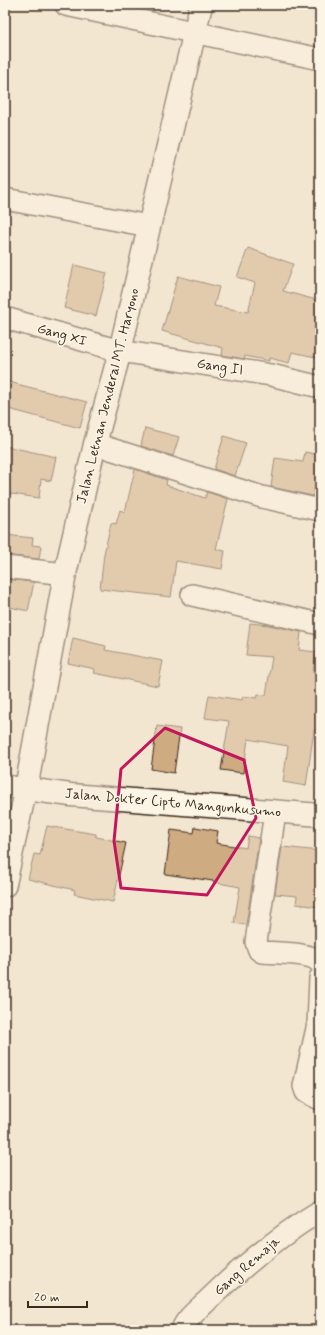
<svg xmlns="http://www.w3.org/2000/svg" width="325" height="1335" viewBox="0 0 325 1335" font-family="Mynerve,sans-serif">
  <rect width="100%" height="100%" fill="#f3e6d1"/>
  <filter id="ink" filterUnits="userSpaceOnUse"><feTurbulence type="fractalNoise" baseFrequency=".025" numOctaves="2"/><feDisplacementMap in="SourceGraphic" scale="8" xChannelSelector="R" yChannelSelector="G"/><feConvolveMatrix kernelMatrix="1 2 1 2 8 2 1 2 1" color-interpolation-filters="sRGB"/></filter>
  <g filter="url(#ink)">
    <g fill="#cfab81" stroke="#3b2a1e">
      <path d="M248 248 293 264 283 291 320 301V358L292 352 289 363 269 358V361L245 356 244 359 222 355 223 348 162 331 178 276 219 287 214 306 248 312 255 283 237 277Z"/>
      <path d="M74 265 107 273 96 316 64 308Z"/>
      <path d="M5 381 87 402 80 428 5 408Z"/>
      <path d="M145 428 179 437 173 456 141 446Z"/>
      <path d="M224 436 246 443 235 476 214 469Z"/>
      <path d="M5 446 56 457 51 481 41 479 39 498 5 493Z"/>
      <path d="M305 452 320 455V464L313 496 271 487 275 458 303 462Z"/>
      <path d="M135 469 167 480 166 485 205 498 207 492 228 499 216 549 225 551 222 569 176 561 171 597 100 589 104 554 111 523 116 524 120 510 125 512Z"/>
      <path d="M5 535 33 538 32 545 41 546 39 559 5 555Z"/>
      <path d="M5 579 34 582 28 611 5 606Z"/>
      <path d="M250 623 269 625 301 632 299 650 316 652 313 672 320 673V731L314 730 306 786 283 782 288 746 248 739 243 773 221 770 229 721 205 718 209 695 242 700 243 696 257 698 258 694 266 695 272 657 246 655Z"/>
      <path d="M73 638 106 646 105 650 163 661 158 686 94 673 95 669 68 663Z"/>
      <path d="M157 726 180 729 174 773 151 769Z"/>
      <path d="M47 826 96 834V837L126 843 113 902 74 894 75 890 28 879 34 854 40 855Z"/>
      <path d="M195 827 218 831 216 843 246 848 248 836 259 838 246 925 234 923 240 887 213 882V881L165 874 171 830 194 833Z"/>
      <path d="M282 847 320 851V907L296 904 297 896 275 894Z"/>
    </g>
    <g fill="none" stroke-linecap="round" stroke-linejoin="round">
      <g stroke="#3b2a1e" stroke-width="24">
        <g id="minor">
          <path d="M66 5 320 59"/>
          <path d="M5 199 149 226"/>
          <path d="M5 318 120 351 271 375 320 387"/>
          <path d="M95 444 262 497 320 510"/>
          <path d="M5 567 65 574"/>
          <path d="M192 595 320 624"/>
          <path d="M5 786 26 789 5 886"/>
          <path d="M275 812 256 942 259 950 262 952C276 953 312 952 320 963"/>
          <path d="M320 978 318 1024H320"/>
          <path d="M318 1024 304 1086 306 1092 320 1099"/>
          <path d="M182 1330C186 1318 199 1309 208 1300 243 1266 278 1236 320 1211"/>
        </g>
      </g>
      <g stroke="#3b2a1e" stroke-width="25">
        <path id="major" d="M201 5 120 351 95 444 65 574 26 789 71 795 320 815"/>
      </g>
      <use href="#minor" stroke="#fcf5e5" stroke-width="21"/>
      <use href="#major" stroke="#fcf5e5" stroke-width="22"/>
    </g>
  </g>
  <path d="M0 0H325V1335H0ZM165 728 244 760 256 818 207 895 121 888 114 841 121 769Z" fill="#f3e6d1" fill-opacity=".55" fill-rule="evenodd"/>
  <path fill="none" stroke="#c2185b" stroke-width="3" stroke-linejoin="round" d="M165 728 244 760 256 818 207 895 121 888 114 841 121 769Z"/>
  <g text-anchor="middle" dominant-baseline="central" stroke-width="3" stroke-linejoin="round" paint-order="stroke">
    <g font-size="14" fill="#3b2a1e" stroke="#fcf5e5">
      <text transform="translate(62 335) rotate(16)">Gang XI</text>
      <text transform="translate(220 367) rotate(9)">Gang II</text>
      <text transform="translate(108 396) rotate(-76)">Jalan Letnan Jenderal MT. Haryono</text>
      <text transform="translate(173 803) rotate(5)">Jalan Dokter Cipto Mangunkusumo</text>
      <text transform="translate(247 1266) rotate(-41)">Gang Remaja</text>
    </g>
  </g>
  <rect width="325" height="1335" fill="none" stroke="#fcf5e5" stroke-width="20"/>
  <rect x="10" y="10" width="305" height="1315" fill="none" stroke="#3b2a1e" stroke-width="1.5" filter="url(#ink)"/>
  <path d="M28 1301v6h59v-6" fill="none" stroke="#3b2a1e" stroke-width="2"/>
  <text x="34" y="1301" font-size="12" fill="#3b2a1e" stroke="#fcf5e5" stroke-width="3" paint-order="stroke">20 m</text>
</svg>
